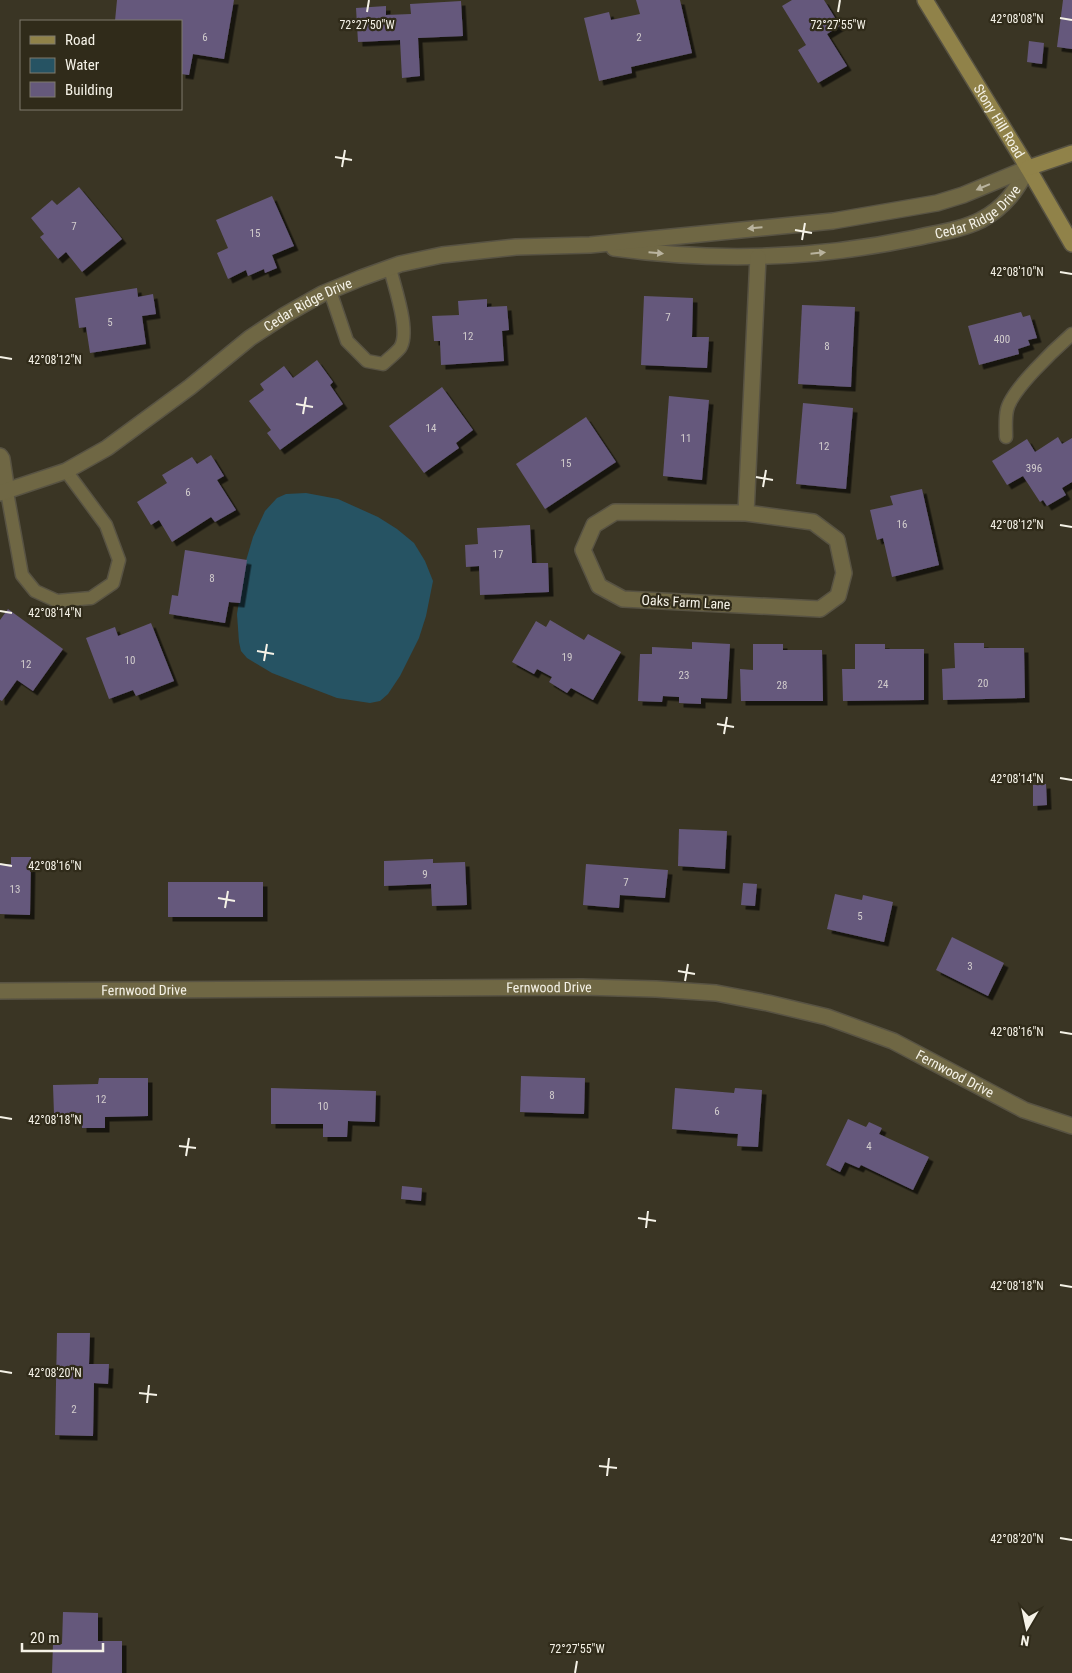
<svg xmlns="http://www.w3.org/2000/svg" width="1072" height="1673" viewBox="0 0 1072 1673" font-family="'Roboto Condensed',sans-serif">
  <defs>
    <filter id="shadow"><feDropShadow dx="4.5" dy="4.5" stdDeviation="0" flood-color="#0009"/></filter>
  </defs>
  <rect width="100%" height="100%" fill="#3a3524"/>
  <path fill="#265363" d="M306 493 338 499 378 517 397 529 414 543 425 561 433 581 426 616 419 638 400 676 388 694 380 701 370 703 337 698 272 673 247 658 241 651 239 642 237 614 245 564 253 537 265 511 277 498 286 494Z"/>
  <g fill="#65597b" filter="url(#shadow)">
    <path d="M117 0H234L224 59 193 54 189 75 181 74V21H115Z"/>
    <path d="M636 0H680L692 53 631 67 632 73 599 81 584 18 609 12 611 20 640 14Z"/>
    <path d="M792 0H824L840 26 827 34 847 66 818 83 798 50 806 45 782 6Z"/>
    <path d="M1063 0H1072V49L1057 47Z"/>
    <path d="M461 1 463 36 418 38 420 76 402 78 400 40 358 42 356 8 386 6V15L411 14 410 4Z"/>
    <path d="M1029 41 1044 43 1042 64 1027 62Z"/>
    <path d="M79 187 122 239 82 272 66 252 58 259 40 237 44 234 31 218 52 200 57 205Z"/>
    <path d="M272 196 294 246 272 255 277 268 265 273 264 269 248 276 246 270 228 279 217 253 228 248 216 220Z"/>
    <path d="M137 288 138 297 153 294 156 314 142 316 146 344 90 353 86 327 79 328 75 298Z"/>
    <path d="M644 296 693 298 692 337H709L707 368 641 365Z"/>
    <path d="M487 299V307L507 306 509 330 502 331 504 361 441 365 440 341H434L432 316 459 315 458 301Z"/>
    <path d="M802 305 855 307 851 387 798 384Z"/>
    <path d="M1021 312 1023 317 1030 315 1037 338 1028 340 1030 345 1018 349 1019 354 979 365 968 326Z"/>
    <path d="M317 360 333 382 330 385 343 404 280 450 267 433 271 430 249 401 264 390 260 384 284 366 293 378Z"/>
    <path d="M442 387 473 430 456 443 459 448 424 473 389 426Z"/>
    <path d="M669 396 709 400 702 480 663 476Z"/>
    <path d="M803 403 853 408 846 489 796 484Z"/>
    <path d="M586 417 616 462 545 509 516 464Z"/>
    <path d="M1058 437 1062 444 1072 438V482L1062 488 1066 495 1047 506 1043 500 1040 502 1023 476 1007 485 992 461 1027 439 1035 452Z"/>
    <path d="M211 455 224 476 217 480 236 510 215 522 211 517 172 542 159 520 151 525 137 502 167 483 162 475 192 457 197 464Z"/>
    <path d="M922 489 939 565 892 577 883 538 877 540 870 510 893 505 890 496Z"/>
    <path d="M530 525 532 563H548L549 592 480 595 479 566 466 567 465 545 478 544 477 528Z"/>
    <path d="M185 550 247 560 240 603 229 602 225 623 169 614 172 595 178 596Z"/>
    <path d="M8 609 63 649 33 691 17 680 2 701 0 700V620Z"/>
    <path d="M550 620 584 640 588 634 621 652 593 700 571 688 567 693 549 682 552 677 537 669 534 674 512 662 536 621 546 627Z"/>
    <path d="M151 623 174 681 136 696 133 690 109 699 86 638 115 627 118 636Z"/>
    <path d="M692 642 730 644 727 699 701 698V704L679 703V697L663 696 662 702 638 701 640 654H652V647L692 649Z"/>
    <path d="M954 643H984V648H1024L1025 698 943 700 942 669 955 668Z"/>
    <path d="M753 644H783V650H822L823 701H741L740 669 753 670Z"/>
    <path d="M855 644H885V649H924V700L843 701 842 669H855Z"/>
    <path d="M1046 784 1047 805 1033 806V785Z"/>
    <path d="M679 829 727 831 725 869 678 866Z"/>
    <path d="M11 857H31L30 915 0 914V864H11Z"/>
    <path d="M433 859V863L465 862 467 905 432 906 431 884 384 886V861Z"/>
    <path d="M586 864 668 870 665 898 620 895 619 908 583 905Z"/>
    <rect x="168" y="882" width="95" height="35"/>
    <path d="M743 883 757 884 755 906 741 905Z"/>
    <path d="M835 894 862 900 863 895 893 902 884 942 827 929Z"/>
    <path d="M952 937 1004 963 988 996 936 970Z"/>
    <path d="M521 1076 585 1078 584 1114 520 1112Z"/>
    <path d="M99 1078H148V1116L105 1117V1128H82V1114H54L53 1085 98 1084Z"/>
    <path d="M271 1088 376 1091 375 1122 348 1121 347 1137H323V1124H271Z"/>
    <path d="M675 1088 734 1093 735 1088 762 1090 758 1147 737 1146 738 1134 672 1129Z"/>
    <path d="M848 1119 866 1127 869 1122 882 1128 879 1134 929 1157 913 1190 861 1165 859 1168 845 1162 840 1172 826 1165Z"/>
    <path d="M402 1186 422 1188 421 1201 401 1199Z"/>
    <path d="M57 1333H90L89 1364H109L108 1384 94 1383 93 1436 55 1435Z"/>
    <path d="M63 1612 98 1613V1641H122V1673H52L53 1644H62Z"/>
  </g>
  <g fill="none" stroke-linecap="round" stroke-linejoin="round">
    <g stroke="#585343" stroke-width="15">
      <g id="lane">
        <path d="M330 291 347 341 367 361 383 364C388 359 395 354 400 348 411 332 394 286 390 268"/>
        <path d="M1006 437C1006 429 1005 419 1007 410 1011 390 1056 348 1072 334"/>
        <path d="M7 492 22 575 35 591 57 601 91 598 113 583 119 560 106 525 66 471"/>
      </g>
    </g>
    <g stroke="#585343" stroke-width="18">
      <g id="street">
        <path id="s1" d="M614 248C714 262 816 259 915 238 937 233 961 230 981 220 1005 207 1016 191 1028 168"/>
        <path d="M0 456 2 459 7 492"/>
        <path id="s2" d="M0 493 66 471 107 448 190 387 250 338 285 315 322 294 361 278 400 264 442 255 516 247 590 245 833 221 937 203 963 195 1028 168"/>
        <path d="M746 513 813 522 837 540 844 573 838 596 820 609 623 599 599 586 583 550 594 525 615 512 746 513 758 257"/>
        <path id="s3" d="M0 991 582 987 656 989 716 993 768 1003 827 1017 893 1041 1024 1110 1072 1126"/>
      </g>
    </g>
    <g stroke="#585343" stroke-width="18">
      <g id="secondary">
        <path id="s4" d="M925 0 1028 168 1072 244"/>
        <path d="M1028 168 1072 153"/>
      </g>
    </g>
    <use href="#lane" stroke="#6f6744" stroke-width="12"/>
    <use href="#street" stroke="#6f6744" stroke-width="15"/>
    <use href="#secondary" stroke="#908249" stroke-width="15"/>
  </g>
  <defs><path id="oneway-solid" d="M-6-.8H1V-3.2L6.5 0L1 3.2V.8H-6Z" transform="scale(1.25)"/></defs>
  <g fill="#b9b39e">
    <use href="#oneway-solid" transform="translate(983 187) rotate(157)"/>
    <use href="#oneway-solid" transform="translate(755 228) rotate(175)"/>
    <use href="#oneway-solid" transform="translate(656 253) rotate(5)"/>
    <use href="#oneway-solid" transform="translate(818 253) rotate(-6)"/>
  </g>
  <path fill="none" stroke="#f5f2e7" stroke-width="2" d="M367 12 369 0M838 12 840 0M1060 18 1072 20M335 157 352 160M342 167 345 150M795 230 812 233M802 240 805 223M1060 272 1072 274M0 357 12 359M296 404 313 407M303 414 306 397M756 477 773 480M763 487 766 470M1060 525 1072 527M0 611 12 613M257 651 274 654M264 661 267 644M717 724 734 727M724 734 727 717M1060 778 1072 780M0 864 12 866M218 898 235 901M225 908 228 891M678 971 695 974M685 981 688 964M1060 1032 1072 1034M0 1117 12 1119M179 1146 196 1148M186 1156 189 1138M638 1218 656 1221M646 1228 648 1211M1060 1285 1072 1287M0 1371 12 1373M139 1393 157 1395M147 1403 149 1385M599 1466 617 1468M607 1476 609 1458M1060 1538 1072 1540M575 1673 577 1661"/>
  <g text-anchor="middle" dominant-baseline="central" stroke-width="4.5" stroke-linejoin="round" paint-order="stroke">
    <g font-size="11" fill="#d1cccc">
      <text x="205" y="37">6</text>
      <text x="639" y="37">2</text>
      <text x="74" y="226">7</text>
      <text x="255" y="233">15</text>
      <text x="668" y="317">7</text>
      <text x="110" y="322">5</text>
      <text x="468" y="336">12</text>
      <text x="1002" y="339">400</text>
      <text x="827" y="346">8</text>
      <text x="431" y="428">14</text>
      <text x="686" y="438">11</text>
      <text x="824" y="446">12</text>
      <text x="566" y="463">15</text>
      <text x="1034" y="468">396</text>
      <text x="188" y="492">6</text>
      <text x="902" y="524">16</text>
      <text x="498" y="554">17</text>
      <text x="212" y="578">8</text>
      <text x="567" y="657">19</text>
      <text x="130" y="660">10</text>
      <text x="26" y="664">12</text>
      <text x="684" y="675">23</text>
      <text x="983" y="683">20</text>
      <text x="883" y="684">24</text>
      <text x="782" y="685">28</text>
      <text x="425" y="874">9</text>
      <text x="626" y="882">7</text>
      <text x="15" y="889">13</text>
      <text x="860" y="916">5</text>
      <text x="970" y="966">3</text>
      <text x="552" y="1095">8</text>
      <text x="101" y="1099">12</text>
      <text x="323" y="1106">10</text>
      <text x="717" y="1111">6</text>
      <text x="869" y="1146">4</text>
      <text x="74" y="1409">2</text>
    </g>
    <g font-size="14" fill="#f5f2e7" stroke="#302b1a">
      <text stroke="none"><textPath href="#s4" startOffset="142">Stony Hill Road</textPath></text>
      <text stroke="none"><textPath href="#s1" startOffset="372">Cedar Ridge Drive</textPath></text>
      <text stroke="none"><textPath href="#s2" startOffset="364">Cedar Ridge Drive</textPath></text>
      <text transform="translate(686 602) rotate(3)">Oaks Farm Lane</text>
      <text stroke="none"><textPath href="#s3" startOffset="549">Fernwood Drive</textPath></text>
      <text stroke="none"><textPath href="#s3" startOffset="144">Fernwood Drive</textPath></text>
      <text stroke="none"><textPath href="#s3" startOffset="970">Fernwood Drive</textPath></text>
    </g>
  </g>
  <g font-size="12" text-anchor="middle" fill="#f5f2e7" stroke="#302b1a" stroke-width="4.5" stroke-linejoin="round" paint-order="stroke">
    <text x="1017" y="23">42°08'08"N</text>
    <text x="367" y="29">72°27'50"W</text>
    <text x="838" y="29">72°27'55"W</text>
    <text x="1017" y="276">42°08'10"N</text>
    <text x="55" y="364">42°08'12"N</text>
    <text x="1017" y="529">42°08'12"N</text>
    <text x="55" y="617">42°08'14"N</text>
    <text x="1017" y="783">42°08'14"N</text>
    <text x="55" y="870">42°08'16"N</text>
    <text x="1017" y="1036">42°08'16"N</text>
    <text x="55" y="1124">42°08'18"N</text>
    <text x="1017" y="1290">42°08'18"N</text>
    <text x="55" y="1377">42°08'20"N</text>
    <text x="1017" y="1543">42°08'20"N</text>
    <text x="577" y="1653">72°27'55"W</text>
  </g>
  <rect x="20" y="20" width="162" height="90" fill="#302b1a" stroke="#7f7b6c"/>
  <rect x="30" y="36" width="25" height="8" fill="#908249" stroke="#7f7b6c"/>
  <text x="65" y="45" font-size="15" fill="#f5f2e7">Road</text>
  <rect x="30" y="58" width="25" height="15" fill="#265363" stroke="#7f7b6c"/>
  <text x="65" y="70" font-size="15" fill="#f5f2e7">Water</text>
  <rect x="30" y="82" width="25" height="15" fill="#65597b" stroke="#7f7b6c"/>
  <text x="65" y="95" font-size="15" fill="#f5f2e7">Building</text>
  <g transform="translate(1027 1628) rotate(189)" stroke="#302b1a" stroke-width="4" paint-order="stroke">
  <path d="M0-4L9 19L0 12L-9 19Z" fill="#f5f2e7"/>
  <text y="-8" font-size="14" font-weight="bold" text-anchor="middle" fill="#f5f2e7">N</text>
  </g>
  <path d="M22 1643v8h81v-8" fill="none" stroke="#f5f2e7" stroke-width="2.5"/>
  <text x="30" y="1643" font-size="15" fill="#f5f2e7" stroke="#302b1a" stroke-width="4" paint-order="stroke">20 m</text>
</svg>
